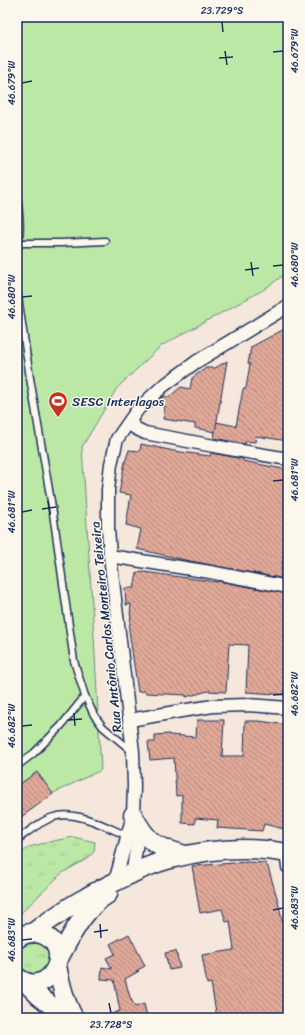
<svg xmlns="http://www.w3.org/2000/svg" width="305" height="1035" viewBox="0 0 305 1035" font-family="Sriracha,sans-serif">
  <defs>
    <pattern id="grass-tufts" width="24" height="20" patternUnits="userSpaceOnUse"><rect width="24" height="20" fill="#bce8a6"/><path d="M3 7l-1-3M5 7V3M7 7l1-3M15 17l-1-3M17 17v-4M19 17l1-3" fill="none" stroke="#a1c791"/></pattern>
    <pattern id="building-back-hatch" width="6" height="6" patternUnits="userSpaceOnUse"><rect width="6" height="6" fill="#dfa897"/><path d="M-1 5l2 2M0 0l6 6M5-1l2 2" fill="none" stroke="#b4897e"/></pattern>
  </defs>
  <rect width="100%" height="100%" fill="#f5e7db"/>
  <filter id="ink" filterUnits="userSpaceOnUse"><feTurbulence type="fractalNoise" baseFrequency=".025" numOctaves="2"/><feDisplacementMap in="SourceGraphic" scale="8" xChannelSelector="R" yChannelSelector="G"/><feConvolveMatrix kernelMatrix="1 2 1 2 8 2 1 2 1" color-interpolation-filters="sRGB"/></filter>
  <g filter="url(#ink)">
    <g fill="url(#grass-tufts)" stroke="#6c8c82">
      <path d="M73 837 95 842 94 852 85 860 62 873 17 917V857L29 847 53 841Z"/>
      <path d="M30 938 47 944 52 962 39 975 21 972 17 967V947Z"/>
    </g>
    <path fill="#bce8a6" stroke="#6c8c82" d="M17 17H288V272L263 290 161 346 117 388 82 447 94 636 101 770 41 799 17 813Z"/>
    <g fill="url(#building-back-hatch)" stroke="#1b2f5e">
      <path d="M288 327V362L286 376H288V441L256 436 255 442 246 441 245 444 214 438 216 422 236 426 243 389 246 388 250 364H248L251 347Z"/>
      <path d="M227 361 215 432 195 428V424L163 419 165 406 158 401 164 396 169 397 181 387 190 389 192 378 206 368H215Z"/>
      <path d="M141 444 174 451 210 456 211 453 243 459V461L288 470V548L285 547 280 578 185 560 137 549 141 529 126 525 131 495 119 493 125 462 129 450 140 451Z"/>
      <path d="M144 572 217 582V581L288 594V688L286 687 284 695 276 694 246 692 248 645 229 644 226 692 208 691 186 697V695L146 693 145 691 138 692 129 630 131 615H130L131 604 126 605 125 588H134L137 573Z"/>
      <path d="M197 720H224L222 756H244L245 721H259L288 725V830L264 824 262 831 217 828 218 820 195 818V824L182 823V795L176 796 174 758 150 760 148 742H155V735L169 734V735L196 737Z"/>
      <path d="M37 772 53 794 17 820V786Z"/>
      <path d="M248 862 265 863 268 867 278 901 288 947V1018H217L211 983 207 984 202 955 234 950 230 921 226 922 222 909 200 913 192 866Z"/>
      <path d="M129 934 145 966 136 971H139L125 979 130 997 135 1007 144 1004 147 1016H146L147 1018H108V1015L120 1011 114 980 101 979 102 967 112 969 106 958 115 954 110 944Z"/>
      <path d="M176 951 180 968 169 970 165 953Z"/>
    </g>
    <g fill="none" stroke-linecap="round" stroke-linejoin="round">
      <g stroke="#1b2f5e" stroke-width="9">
        <g id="lane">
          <path d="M17 194C19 212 22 232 17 250"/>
          <path d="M19 243H61L105 241"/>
          <path d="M17 290 30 378 53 513 74 661 85 696 94 715 103 727 133 752"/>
          <path d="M17 766 34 753 61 726 85 696"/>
          <path d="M17 840C28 832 40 821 54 817 76 810 107 827 127 836"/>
        </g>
      </g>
      <g stroke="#1b2f5e" stroke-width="15">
        <g id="street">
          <path d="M130 421 135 428 145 433 230 449 288 459"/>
          <path d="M110 556 210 572 288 587"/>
          <path d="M130 720 181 711 213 706 248 705 288 708"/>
          <path d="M286 853 288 867"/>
          <path d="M132 877 137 842 134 822"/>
          <path d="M115 882 133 815 134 786 133 752 110 556 108 528V490L111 464 117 439 138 409 162 387 196 362 288 306"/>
        </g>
      </g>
      <g stroke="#1b2f5e" stroke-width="21">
        <g id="secondary">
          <path d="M133 815C148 844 155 846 185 855"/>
          <path d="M32 933C49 921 66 908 85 898 94 892 105 887 115 882 132 873 151 864 170 859 208 849 250 846 288 853"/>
          <path d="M17 939C24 933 32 932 41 934 78 947 48 1002 17 977"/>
          <path d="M58 960C71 936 84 908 108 894"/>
          <path d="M57 966C61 985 65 1002 74 1018"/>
          <path d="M25 982 39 996 67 1018"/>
        </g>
      </g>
      <use href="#lane" stroke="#fbf7ec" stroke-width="6"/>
      <use href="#street" stroke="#fbf7ec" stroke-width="12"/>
      <use href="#secondary" stroke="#fbf7ec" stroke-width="18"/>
    </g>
  </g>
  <path fill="none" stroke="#1b2f5e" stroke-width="1.5" d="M222 22 223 32M225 51 227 65M273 52 283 51M219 58 233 57M22 83 32 81M251 262 253 276M273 266 283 265M245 270 259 268M22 297 32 296M273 481 283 480M48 501 50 515M42 509 56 507M22 512 32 510M273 695 283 694M74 713 75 726M68 720 82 719M22 726 32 725M273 910 283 908M100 924 101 938M94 932 108 930M22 940 32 939M109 1003 111 1013"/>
  <defs>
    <g id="stadium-pin" transform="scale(1)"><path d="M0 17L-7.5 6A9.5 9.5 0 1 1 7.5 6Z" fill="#c8321e" stroke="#fbf7ec"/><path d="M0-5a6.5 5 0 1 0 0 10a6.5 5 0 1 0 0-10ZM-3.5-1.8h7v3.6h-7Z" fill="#fff"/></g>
  </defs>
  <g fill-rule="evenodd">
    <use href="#stadium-pin" x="58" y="401"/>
  </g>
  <g text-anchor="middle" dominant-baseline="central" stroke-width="3" stroke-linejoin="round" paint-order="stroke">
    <g font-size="13" fill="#1b2f5e" stroke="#fbf7ec" text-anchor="start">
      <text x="72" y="401">SESC Interlagos</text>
    </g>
    <g font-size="13" fill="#1b2f5e" stroke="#fbf7ec">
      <text transform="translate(106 627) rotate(-96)">Rua Antônio Carlos Monteiro Teixeira</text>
    </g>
  </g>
  <rect width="305" height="1035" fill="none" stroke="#fbf7ec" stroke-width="44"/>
  <rect x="22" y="22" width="261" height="991" fill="none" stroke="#1b2f5e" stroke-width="1.5"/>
  <g font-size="10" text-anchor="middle" fill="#1b2f5e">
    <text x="222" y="14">23.729°S</text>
    <text transform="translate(294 51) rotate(-90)" y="4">46.679°W</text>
    <text transform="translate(11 83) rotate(-90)" y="4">46.679°W</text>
    <text transform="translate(294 265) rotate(-90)" y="4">46.680°W</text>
    <text transform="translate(11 297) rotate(-90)" y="4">46.680°W</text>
    <text transform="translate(294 480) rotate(-90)" y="4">46.681°W</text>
    <text transform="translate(11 512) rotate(-90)" y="4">46.681°W</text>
    <text transform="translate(294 694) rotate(-90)" y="4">46.682°W</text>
    <text transform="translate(11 726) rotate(-90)" y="4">46.682°W</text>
    <text transform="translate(294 908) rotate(-90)" y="4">46.683°W</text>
    <text transform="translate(11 940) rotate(-90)" y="4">46.683°W</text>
    <text x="111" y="1028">23.728°S</text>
  </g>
</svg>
